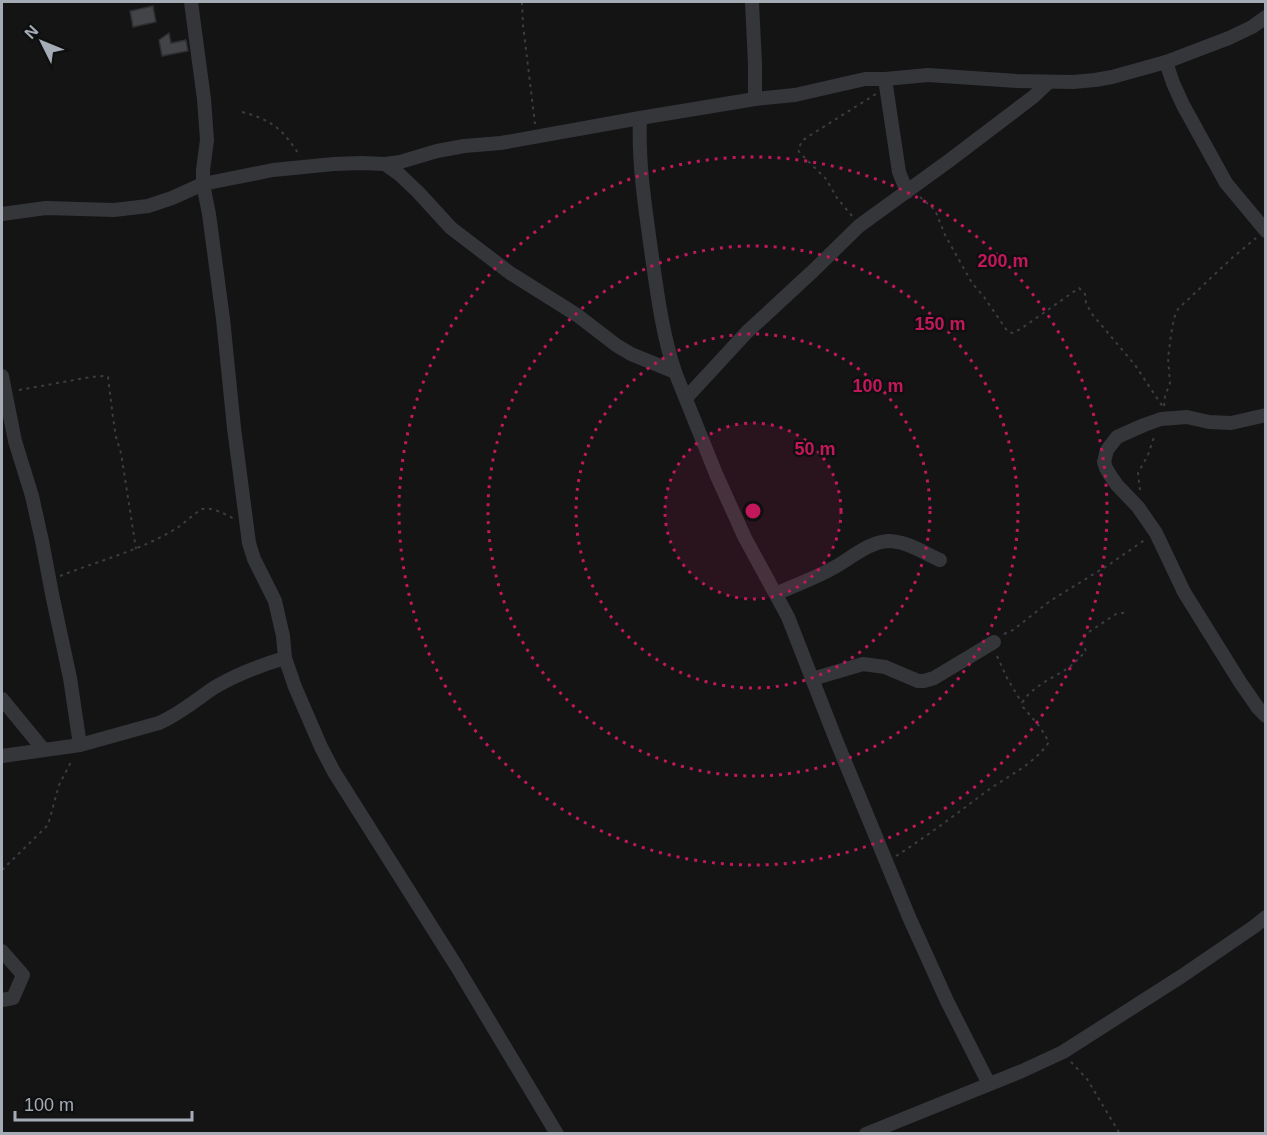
<svg xmlns="http://www.w3.org/2000/svg" width="1267" height="1135" viewBox="0 0 1267 1135" font-family="Helvetica,sans-serif">
  <rect width="100%" height="100%" fill="#141415"/>
  <g fill="#434448" stroke="#2e2e31" stroke-width="1.5">
    <path d="M153 6 156 22 133 27 130 11Z"/>
    <path d="M169 33 171 43 186 40 188 51 162 56 159 40Z"/>
  </g>
  <g fill="none" stroke-linecap="round" stroke-linejoin="round">
    <g stroke="#3b3d41" stroke-width="2" stroke-dasharray="3 4.5" stroke-linecap="butt">
      <path d="M522 2 523 25 535 124"/>
      <path d="M242 112C273 120 283 130 300 156"/>
      <path d="M920 197 935 210 945 235 972 283 984 297 1008 332 1013 333 1022 328 1079 288 1085 294 1086 303 1092 314 1135 365 1163 407"/>
      <path d="M852 216 837 198 826 179 800 153 798 150 802 141 809 136 876 94"/>
      <path d="M19 390 91 377 105 376 108 377 113 418 116 437 121 453 136 549"/>
      <path d="M1164 406 1165 396 1170 383 1168 358 1171 335 1174 318 1178 309 1232 258 1256 238"/>
      <path d="M1140 490 1138 473 1148 455 1155 434"/>
      <path d="M60 576C98 561 138 551 172 531 183 525 192 515 202 509 213 507 225 514 234 519"/>
      <path d="M1004 634 1013 630 1050 601 1110 564 1146 539"/>
      <path d="M997 656 1007 678 1022 703"/>
      <path d="M896 856C929 835 960 811 991 788 1012 774 1035 763 1049 742L1040 727 1023 707 1022 703C1031 687 1053 678 1068 668 1075 663 1080 657 1086 651L1082 643 1086 634 1116 614 1128 612"/>
      <path d="M2 870 48 825 59 785 72 760"/>
      <path d="M1071 1062 1087 1079 1120 1134"/>
    </g>
    <g stroke="#35363a" stroke-width="14">
      <path d="M191 2 204 99 207 140 203 170V184L209 214 223 319 234 428 249 543 254 559 275 601 283 636 285 658 295 687 321 747 334 772 457 967 557 1134"/>
      <path d="M752 2 755 64V99"/>
      <path d="M1166 62 1173 83 1183 105 1226 183 1266 231"/>
      <path d="M885 79 899 172 907 192"/>
      <path d="M640 118C638 162 645 206 651 250 657 291 662 333 675 372L716 474 745 538 788 617 836 740 909 917 947 1001 989 1084"/>
      <path d="M385 164 399 174 418 192 451 228 510 273 577 315 616 345 631 354 675 372"/>
      <path d="M2 214 46 208 114 210 148 206 172 198 203 184 273 170 334 164 361 163 385 164 400 162 437 151 464 146 501 143 640 118 755 99 795 95 865 79H885L928 75 1017 81 1073 82 1095 80 1112 77 1166 62 1229 38 1252 27 1266 17"/>
      <path d="M2 376 15 441 32 496 42 541 52 594 70 678 80 745"/>
      <path d="M686 398 747 332 813 271 859 226 950 160 1033 97 1049 82"/>
      <path d="M1266 415 1231 423 1209 422 1187 417 1161 419 1144 425 1117 437 1107 450 1104 462 1106 468 1110 475 1117 485 1138 507 1156 533 1184 592 1240 682 1258 708 1266 716"/>
      <path d="M776 594C795 585 816 578 835 567 851 558 869 542 888 541 907 541 924 553 940 560"/>
      <path d="M812 679 863 664 885 667 918 681H924L934 678 994 642"/>
      <path d="M2 699 43 749"/>
      <path d="M2 756 80 745 159 723C180 714 197 699 215 687 237 674 261 665 285 658"/>
      <path d="M2 951 23 975 13 998 2 1000"/>
      <path d="M866 1134 1022 1071 1063 1052 1182 976 1255 926 1266 917"/>
    </g>
  </g>
  <circle cx="753" cy="511" r="88" fill="#c2185b" fill-opacity=".12"/>
  <g fill="none" stroke="#c2185b" stroke-width="3" stroke-dasharray="3 6">
    <circle cx="753" cy="511" r="88"/>
    <circle cx="753" cy="511" r="177"/>
    <circle cx="753" cy="511" r="265"/>
    <circle cx="753" cy="511" r="354"/>
  </g>
  <circle cx="753" cy="511" r="9" fill="#c2185b" stroke="#0f0f10" stroke-width="3"/>
  <g font-size="18" text-anchor="middle" font-weight="bold" fill="#c2185b" stroke="#0f0f10" stroke-width="4.5" stroke-linejoin="round" paint-order="stroke">
    <text x="1003" y="267">200 m</text>
    <text x="940" y="330">150 m</text>
    <text x="878" y="392">100 m</text>
    <text x="815" y="455">50 m</text>
  </g>
  <rect width="1267" height="1135" fill="none" stroke="#a5acb6" stroke-width="6"/>
  <g transform="translate(42 42) rotate(313)" stroke="#0f0f10" stroke-width="4.5" paint-order="stroke">
  <path d="M0-4.5L10 22L0 15L-10 22Z" fill="#a5acb6"/>
  <text y="-9" font-size="16" font-weight="bold" text-anchor="middle" fill="#a5acb6">N</text>
  </g>
  <path d="M15 1111v9h177v-9" fill="none" stroke="#a5acb6" stroke-width="3"/>
  <text x="24" y="1111" font-size="18" fill="#a5acb6" stroke="#0f0f10" stroke-width="4.5" paint-order="stroke">100 m</text>
</svg>
